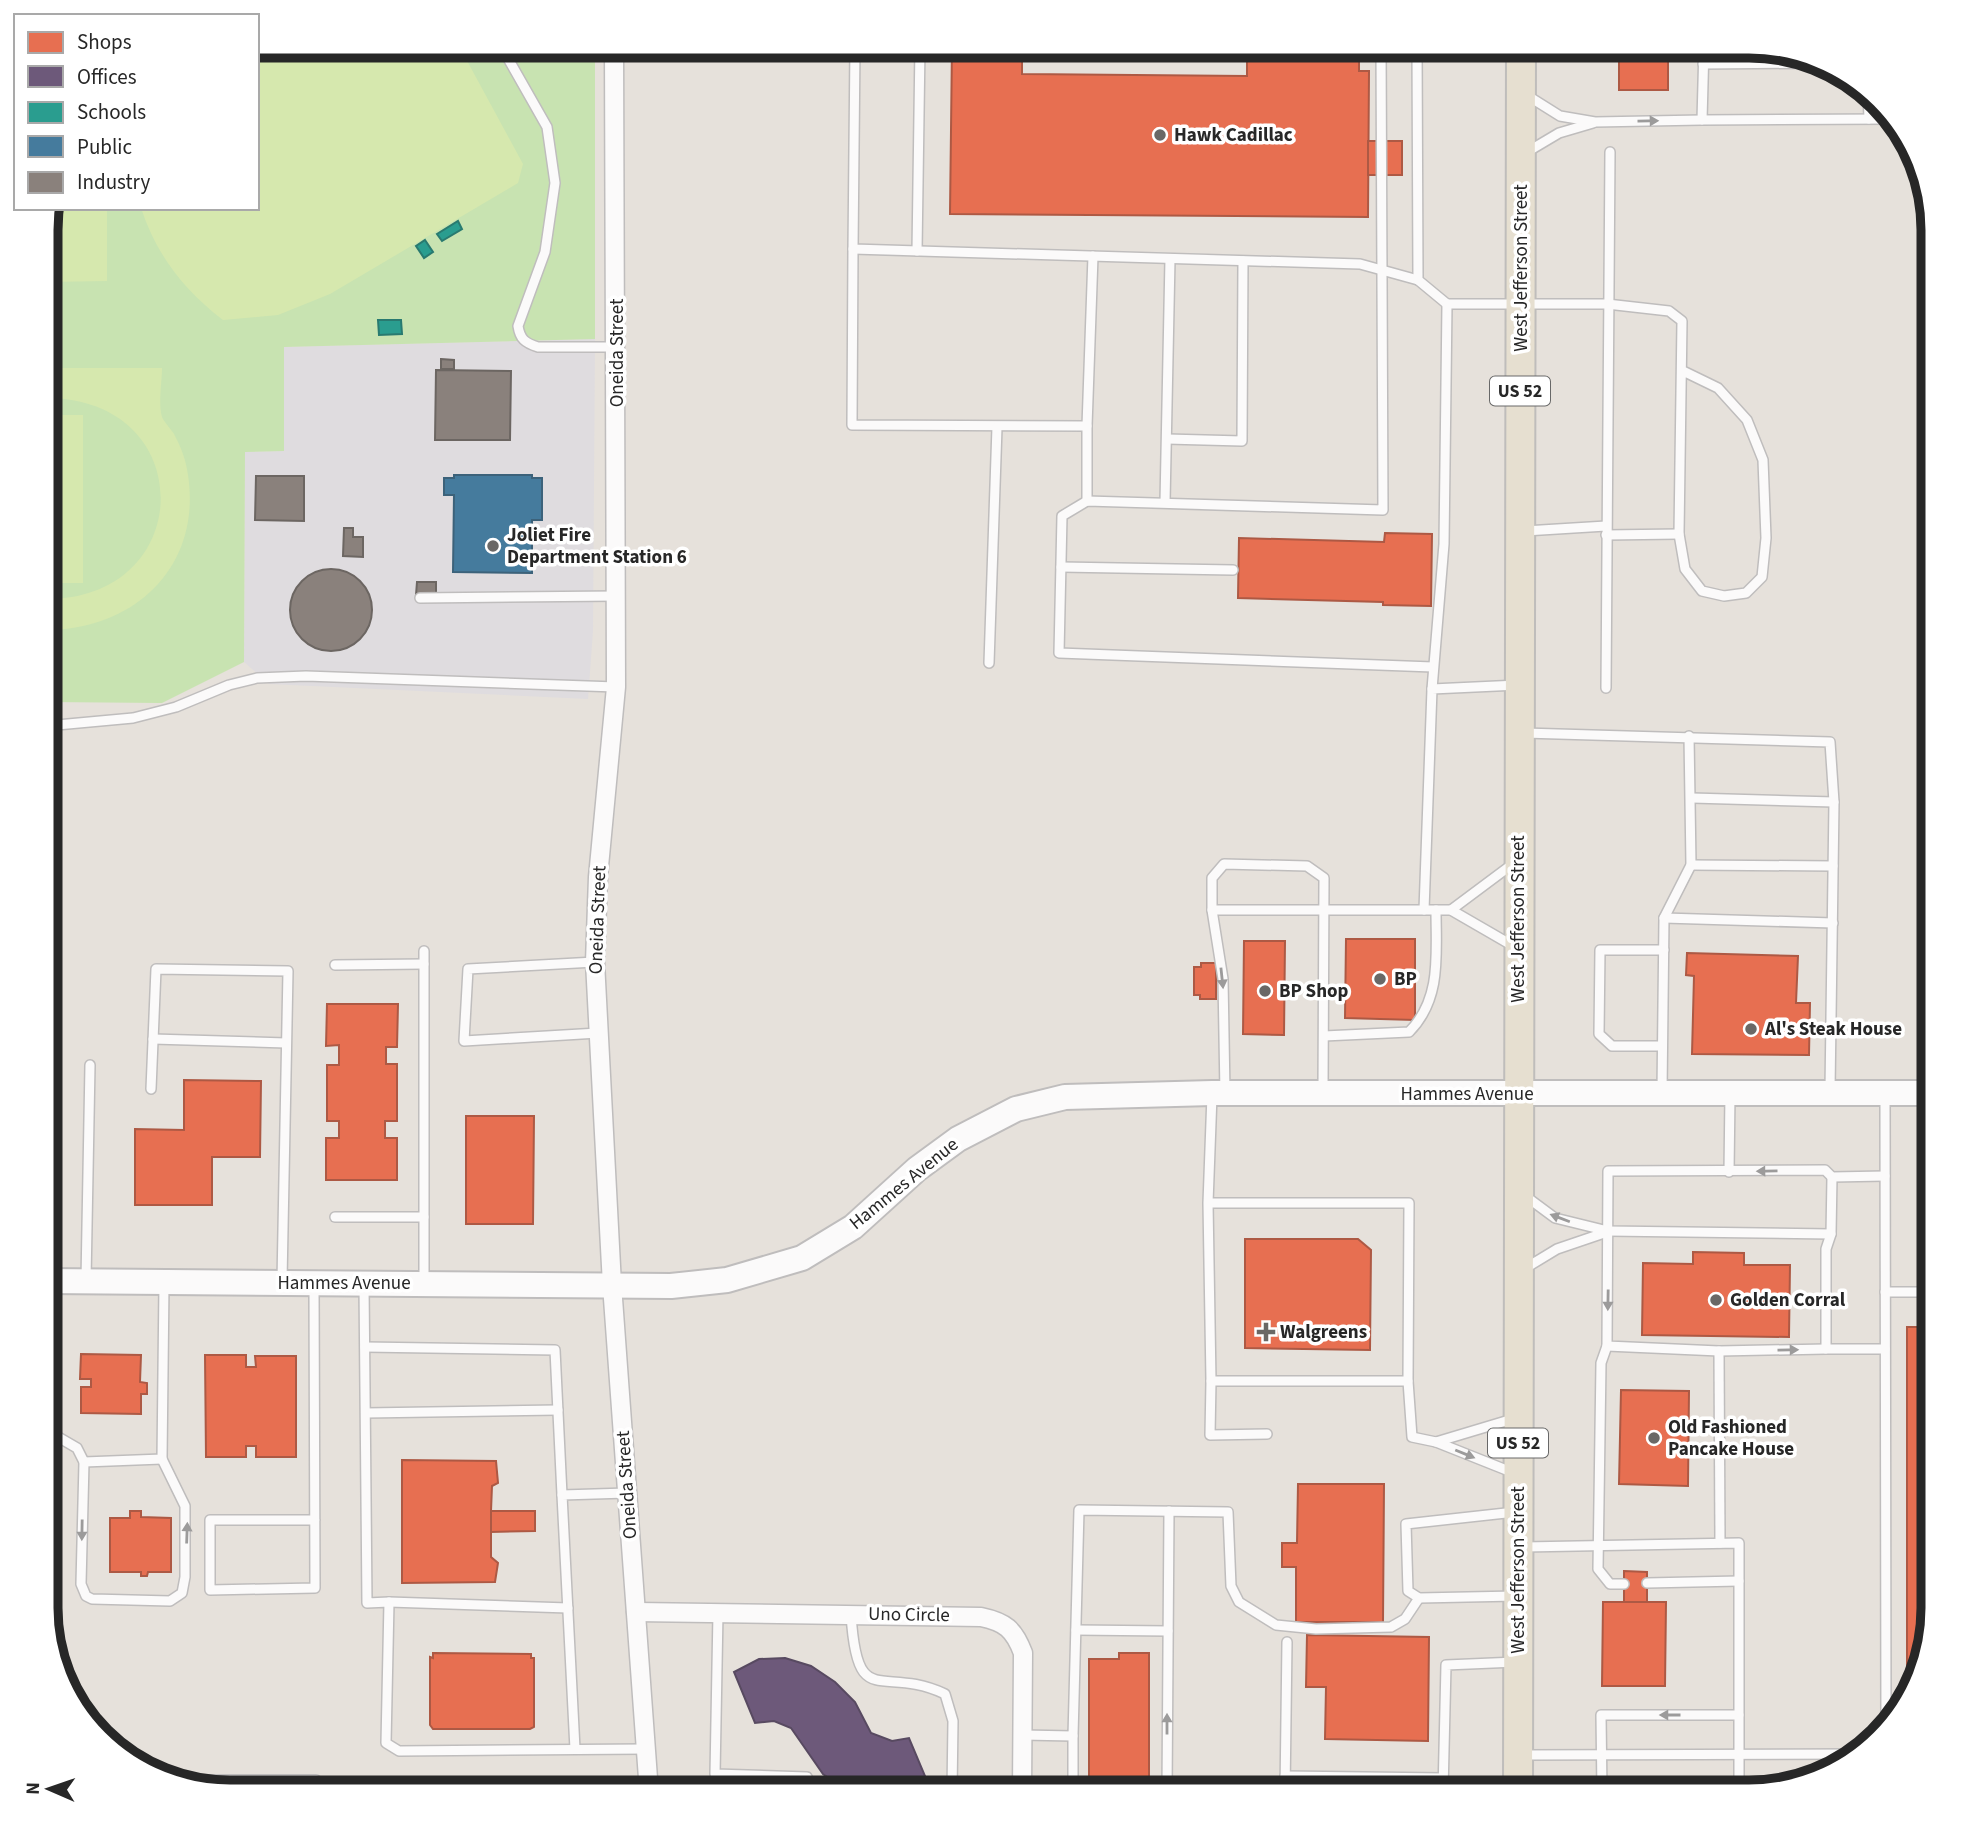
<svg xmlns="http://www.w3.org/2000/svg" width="1979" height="1838" viewBox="0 0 1979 1838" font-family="'Source Sans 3',sans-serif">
  <rect width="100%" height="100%" fill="#e6e1db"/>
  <path fill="#dfdcdf" d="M595 339 593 631 588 699 269 684 244 662 245 452 284 451 283 347Z"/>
  <path fill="#c8e3b1" d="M257 46H595V339L284 347V451L245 452 244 662 162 703 46 702 48 208H257Z"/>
  <g fill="#d6e8ae">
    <path d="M257 46H459L523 164 518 183 330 294 278 315 223 320C184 290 157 256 141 208H257Z"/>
    <path d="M48 208H107V281L46 282Z"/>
    <path d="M46 368H162C162 382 158 403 162 417 164 422 171 429 174 434 181 447 186 460 188 475 202 567 134 630 46 630V599C197 600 201 398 46 398Z"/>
    <rect x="46" y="415" width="37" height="168"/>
  </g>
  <g fill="#e76f51" stroke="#ad5944" stroke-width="2">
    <path d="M952 46H1022V74L1247 76V46H1359V71H1369L1368 217 950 214Z"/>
    <path d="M1619 46H1674L1668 48V90H1619Z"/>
    <rect x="1368" y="141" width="34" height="34"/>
    <path d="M1385 533 1432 534 1431 606 1383 605V602L1238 598 1239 538 1384 542Z"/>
    <path d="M1346 939H1415V1020L1345 1018Z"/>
    <path d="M1244 941H1285L1284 1035 1243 1034Z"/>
    <path d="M1687 953 1798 956 1796 1003H1810L1809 1055 1692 1054 1694 976 1686 975Z"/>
    <path d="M1201 963H1216V999H1200V995H1194V967H1201Z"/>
    <path d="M327 1004H398L397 1047H386V1064H397V1121H385V1138H397V1180H326V1138H339V1121H327V1065H339V1045L326 1046Z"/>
    <path d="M184 1080 261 1081 260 1157H212V1205H135V1129L184 1130Z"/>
    <path d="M46 1114H49L48 1146H52V1155H49L48 1180H55V1211H46Z"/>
    <path d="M466 1116H534L533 1224H466Z"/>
    <path d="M1245 1239H1358L1371 1250 1370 1350 1245 1348Z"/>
    <path d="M1693 1252 1744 1253V1265H1790L1789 1337 1642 1335 1643 1263 1693 1264Z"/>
    <path d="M1907 1327H1933L1934 1608 1919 1679 1907 1697Z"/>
    <path d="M81 1354 141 1355 140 1382 147 1383V1394H141V1414L81 1413V1387H91V1379H80Z"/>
    <path d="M205 1355H246V1367H256L255 1356H296V1457H256V1446H246V1457H206Z"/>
    <path d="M1621 1390 1689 1391 1688 1486 1619 1484Z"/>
    <path d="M402 1460 496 1461 498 1483 492 1486 491 1511V1557L498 1563 495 1582 402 1583Z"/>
    <path d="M1298 1484H1384L1383 1622H1296V1567H1282V1543H1297Z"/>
    <path d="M130 1511H141V1517L171 1518V1572H148L147 1576H141V1572H110V1518H130Z"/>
    <path d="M491 1511H535V1531L491 1532Z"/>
    <path d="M1624 1571 1647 1572V1602H1624Z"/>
    <path d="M1603 1602H1666L1665 1686H1602Z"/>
    <path d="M1307 1635 1429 1637 1428 1741 1325 1739 1326 1687H1306Z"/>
    <path d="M433 1653 531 1654V1658H534V1727L530 1729H433L430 1725V1657L433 1658Z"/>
    <path d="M1119 1653H1149V1792H1089V1659H1119Z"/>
  </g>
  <path fill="#6d597a" stroke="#584a61" stroke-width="2" d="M785 1658 811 1666 835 1682 855 1702 871 1733 892 1741 909 1738 930 1788 924 1792H848L823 1774 791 1728 774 1721 755 1723 734 1672 759 1659Z"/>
  <g fill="#2a9d8f" stroke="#297a70" stroke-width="2">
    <path d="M458 221 462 229 442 241 437 234Z"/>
    <path d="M425 240 433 252 424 258 416 246Z"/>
    <path d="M378 320H401L402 334 379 335Z"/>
  </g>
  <path fill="#457b9d" stroke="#3c627a" stroke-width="2" d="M454 475H532V478H542V520H532V573L453 572 454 495H444V478H454Z"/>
  <g fill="#8a817c" stroke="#6c6662" stroke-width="2">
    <path d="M441 359 454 360V369H441Z"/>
    <path d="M436 370 511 371 510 440H435Z"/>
    <path d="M256 476H304V521L255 520Z"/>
    <path d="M344 528H353V537H363V557L343 556Z"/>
    <circle cx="331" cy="610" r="41"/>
    <path d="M417 582H436V595H416Z"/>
  </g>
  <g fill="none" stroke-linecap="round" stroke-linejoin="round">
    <g stroke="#bfbdbd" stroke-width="12">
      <g id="lane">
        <path d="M501 46 547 127 555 183 545 252 518 326C520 339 525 343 538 347H615"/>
        <path d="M855 46 853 249 1360 264 1418 280"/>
        <path d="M1047 46 1231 49V46"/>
        <path d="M1381 46 1383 510 1087 501 1062 516 1059 653 1433 667"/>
        <path d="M1417 46 1418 280 1447 304"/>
        <path d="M1704 46 1702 120 1892 119"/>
        <path d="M1703 64 1824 63"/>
        <path d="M1868 92 1869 119"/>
        <path d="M1525 94 1560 116 1595 122 1702 120"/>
        <path d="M1527 152 1559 133 1593 123"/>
        <path d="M853 249 852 425 1087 426V501"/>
        <path d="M917 251 920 46"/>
        <path d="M1087 426 1093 256"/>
        <path d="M1167 439 1242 441 1243 261"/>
        <path d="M1165 502 1170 259"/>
        <path d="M1525 531 1606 526"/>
        <path d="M1606 535 1679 534"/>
        <path d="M1061 567 1233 570"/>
        <path d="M420 598 617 596"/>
        <path d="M989 663 997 427"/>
        <path d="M1606 688 1610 152"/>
        <path d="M1432 689 1444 544 1447 304H1607L1669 311 1682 321 1679 534 1685 569 1702 591 1724 596 1746 593 1762 577 1766 538 1763 460 1747 420 1718 388 1683 371"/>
        <path d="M46 726 133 718 176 707 229 685 257 678 306 676 616 687"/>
        <path d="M1524 733 1830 742 1834 802 1830 1090"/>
        <path d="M1692 798 1834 802"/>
        <path d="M1691 865 1833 866"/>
        <path d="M1212 910H1451L1515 947"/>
        <path d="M1424 910 1432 689 1518 685"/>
        <path d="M1451 910 1514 863"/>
        <path d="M1664 918 1833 923"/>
        <path d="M595 962 468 969 464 1041 598 1033"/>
        <path d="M335 965 424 964"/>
        <path d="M1324 1036 1409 1032C1442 999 1436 954 1436 910"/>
        <path d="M153 1039 286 1043"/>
        <path d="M1662 1046H1612L1599 1034 1600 950H1664"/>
        <path d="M151 1089 156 969 288 971 282 1281"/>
        <path d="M1662 1092 1664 918 1691 865 1689 736"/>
        <path d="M1225 1093 1223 979 1212 910V878L1224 864 1307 866 1324 878 1323 1091"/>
        <path d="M1885 1096 1886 1728"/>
        <path d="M1729 1172 1730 1094"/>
        <path d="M1832 1177 1831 1234 1826 1249V1349H1885"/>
        <path d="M1524 1195 1555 1218 1608 1231 1831 1234"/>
        <path d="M1208 1203H1409L1408 1381H1211L1208 1203 1212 1095"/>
        <path d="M335 1217H424"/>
        <path d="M1524 1269 1557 1249 1607 1232"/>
        <path d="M86 1280 90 1065"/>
        <path d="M424 1282V951"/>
        <path d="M314 1285 315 1588 210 1590V1520H315"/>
        <path d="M364 1285 367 1603 389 1602 386 1743 399 1751 646 1749"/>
        <path d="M1885 1292H1933"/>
        <path d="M1607 1346 1601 1363 1598 1569 1610 1584H1624"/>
        <path d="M365 1347 555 1350 562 1495"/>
        <path d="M1826 1349 1719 1351 1607 1346 1608 1171 1825 1170 1832 1177 1885 1176"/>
        <path d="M1719 1351 1720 1543"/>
        <path d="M1211 1381 1210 1435 1267 1434"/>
        <path d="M1408 1381 1412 1437 1436 1442"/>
        <path d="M366 1413 558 1410"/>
        <path d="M46 1430 77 1448 84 1462 81 1584 86 1596 92 1599 170 1601 182 1593 185 1577V1506L162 1459"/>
        <path d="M84 1462 162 1459 164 1284"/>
        <path d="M1514 1473 1436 1442 1516 1418"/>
        <path d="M1515 1512 1406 1524 1408 1591 1419 1598 1516 1596"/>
        <path d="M1523 1547 1739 1543V1792"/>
        <path d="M1647 1583 1739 1581"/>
        <path d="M389 1602 568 1608"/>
        <path d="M718 1613 715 1774 807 1777 813 1792"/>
        <path d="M851 1614C857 1713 881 1664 945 1694L953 1721 952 1792"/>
        <path d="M1076 1630 1168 1631"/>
        <path d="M1023 1735 1073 1736 1079 1510 1228 1512 1231 1586 1239 1602 1276 1625 1316 1629 1391 1627 1405 1619 1419 1598"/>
        <path d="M1073 1736V1792"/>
        <path d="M575 1749 562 1495 627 1493"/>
        <path d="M1523 1755 1857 1754"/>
        <path d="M1285 1776 1443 1778"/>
        <path d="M168 1780H316V1792"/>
        <path d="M403 1792 436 1788 546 1792"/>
        <path d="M1167 1792 1169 1511"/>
        <path d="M1285 1792 1287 1642"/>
        <path d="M1443 1792 1446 1665 1516 1662"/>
        <path d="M1602 1792 1601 1715H1739"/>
      </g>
    </g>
    <g stroke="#bfbdbd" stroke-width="21">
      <g id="street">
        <path d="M614 46 616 687 598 877 595 962 612 1285 649 1792"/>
        <path d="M636 1612 981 1617C1005 1622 1014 1629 1023 1653L1022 1792"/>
      </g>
    </g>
    <g stroke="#bfbdbd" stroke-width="28">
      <path id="secondary" d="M46 1281 671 1286 727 1280 802 1258 853 1227 917 1169 958 1139 1016 1109 1065 1097 1212 1093H1933"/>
    </g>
    <g stroke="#bfbdbb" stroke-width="32">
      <path id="primary" d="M1518 1792 1521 46"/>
    </g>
    <use href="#lane" stroke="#fbfafa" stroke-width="9"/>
    <use href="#street" stroke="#fbfafa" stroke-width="18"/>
    <use href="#secondary" stroke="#fbfafa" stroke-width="24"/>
    <use href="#primary" stroke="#e6dfd0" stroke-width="28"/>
  </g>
  <defs><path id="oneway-solid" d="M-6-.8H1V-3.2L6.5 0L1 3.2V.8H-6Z" transform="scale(1.75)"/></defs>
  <g fill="#9c9b9b">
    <use href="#oneway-solid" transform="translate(1648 121) rotate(-1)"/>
    <use href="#oneway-solid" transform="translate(1222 978) rotate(84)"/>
    <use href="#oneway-solid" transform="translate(1767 1171) rotate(179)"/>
    <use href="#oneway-solid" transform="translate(1560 1218) rotate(-159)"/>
    <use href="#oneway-solid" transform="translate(1608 1300) rotate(91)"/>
    <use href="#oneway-solid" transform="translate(1788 1350) rotate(-1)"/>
    <use href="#oneway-solid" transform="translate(1465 1454) rotate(22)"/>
    <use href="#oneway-solid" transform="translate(82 1530) rotate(91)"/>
    <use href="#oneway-solid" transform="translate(187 1533) rotate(-88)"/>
    <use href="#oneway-solid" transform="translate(1670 1715) rotate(180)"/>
    <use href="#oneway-solid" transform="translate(1167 1724) rotate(-90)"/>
  </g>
  <g fill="#6a6866" stroke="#fff" stroke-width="2.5">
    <circle cx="1160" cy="135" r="7"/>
    <circle cx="493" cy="546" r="7"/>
    <circle cx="1380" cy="979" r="7"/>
    <circle cx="1265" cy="991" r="7"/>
    <circle cx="1751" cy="1029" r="7"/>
    <circle cx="1716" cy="1300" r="7"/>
    <path d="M1262.5 1321.5h7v7h7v7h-7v7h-7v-7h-7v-7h7z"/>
    <circle cx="1654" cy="1438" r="7"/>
  </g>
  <g text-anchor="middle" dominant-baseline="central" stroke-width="7" stroke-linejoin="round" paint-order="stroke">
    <g fill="#fff" stroke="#686868" stroke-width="2">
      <rect x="1490" y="376.5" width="60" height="29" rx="5"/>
      <rect x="1488" y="1428.5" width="60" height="29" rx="5"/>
    </g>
    <g font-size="18" font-weight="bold" fill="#272727">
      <text x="1520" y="391">US 52</text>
      <text x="1518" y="1443">US 52</text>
    </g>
    <g font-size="19" font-weight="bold" fill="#272727" stroke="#fff" text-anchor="start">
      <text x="1174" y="135">Hawk Cadillac</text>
      <text x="507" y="535">Joliet Fire<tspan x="507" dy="22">Department Station 6</tspan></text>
      <text x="1394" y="979">BP</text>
      <text x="1279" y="991">BP Shop</text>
      <text x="1765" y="1029">Al's Steak House</text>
      <text x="1730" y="1300">Golden Corral</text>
      <text x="1280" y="1332">Walgreens</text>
      <text x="1668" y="1427">Old Fashioned<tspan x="1668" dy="22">Pancake House</tspan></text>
    </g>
    <g font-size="19" fill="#272727" stroke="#fff">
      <text transform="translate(1521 268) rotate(-90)">West Jefferson Street</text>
      <text transform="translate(617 353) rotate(-90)">Oneida Street</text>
      <text transform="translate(1518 919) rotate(-90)">West Jefferson Street</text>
      <text transform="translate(598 920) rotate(-88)">Oneida Street</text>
      <text x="1467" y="1094">Hammes Avenue</text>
      <text transform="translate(904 1184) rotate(-39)">Hammes Avenue</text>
      <text x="344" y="1283">Hammes Avenue</text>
      <text transform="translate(627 1485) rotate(-94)">Oneida Street</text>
      <text transform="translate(1518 1570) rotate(-90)">West Jefferson Street</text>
      <text transform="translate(909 1615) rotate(1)">Uno Circle</text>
    </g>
  </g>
  <path d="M0 0H1979V1838H0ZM230 58H1749A172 172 0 0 1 1921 230V1608A172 172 0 0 1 1749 1780H230A172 172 0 0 1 58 1608V230A172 172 0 0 1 230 58Z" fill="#fff" fill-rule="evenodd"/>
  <path fill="none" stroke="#272727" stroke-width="9" d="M230 58H1749A172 172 0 0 1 1921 230V1608A172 172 0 0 1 1749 1780H230A172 172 0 0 1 58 1608V230A172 172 0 0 1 230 58Z"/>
  <rect x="14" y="14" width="245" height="196" fill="#ffffff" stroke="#a9a9a9" stroke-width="2"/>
  <rect x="28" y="32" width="35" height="21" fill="#e76f51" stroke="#a9a9a9" stroke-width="2"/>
  <text x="77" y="49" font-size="21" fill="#272727">Shops</text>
  <rect x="28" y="66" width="35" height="21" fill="#6d597a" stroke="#a9a9a9" stroke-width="2"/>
  <text x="77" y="84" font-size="21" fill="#272727">Offices</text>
  <rect x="28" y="102" width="35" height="21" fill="#2a9d8f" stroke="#a9a9a9" stroke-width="2"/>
  <text x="77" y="119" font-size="21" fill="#272727">Schools</text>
  <rect x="28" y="136" width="35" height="21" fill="#457b9d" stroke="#a9a9a9" stroke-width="2"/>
  <text x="77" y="154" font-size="21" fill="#272727">Public</text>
  <rect x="28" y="172" width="35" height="21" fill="#8a817c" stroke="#a9a9a9" stroke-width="2"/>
  <text x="77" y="189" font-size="21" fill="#272727">Industry</text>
  <g transform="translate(49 1789) rotate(272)" stroke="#ffffff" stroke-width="5" paint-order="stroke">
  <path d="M0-5L12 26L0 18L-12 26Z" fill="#272727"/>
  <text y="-10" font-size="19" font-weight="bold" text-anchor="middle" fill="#272727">N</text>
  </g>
</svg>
